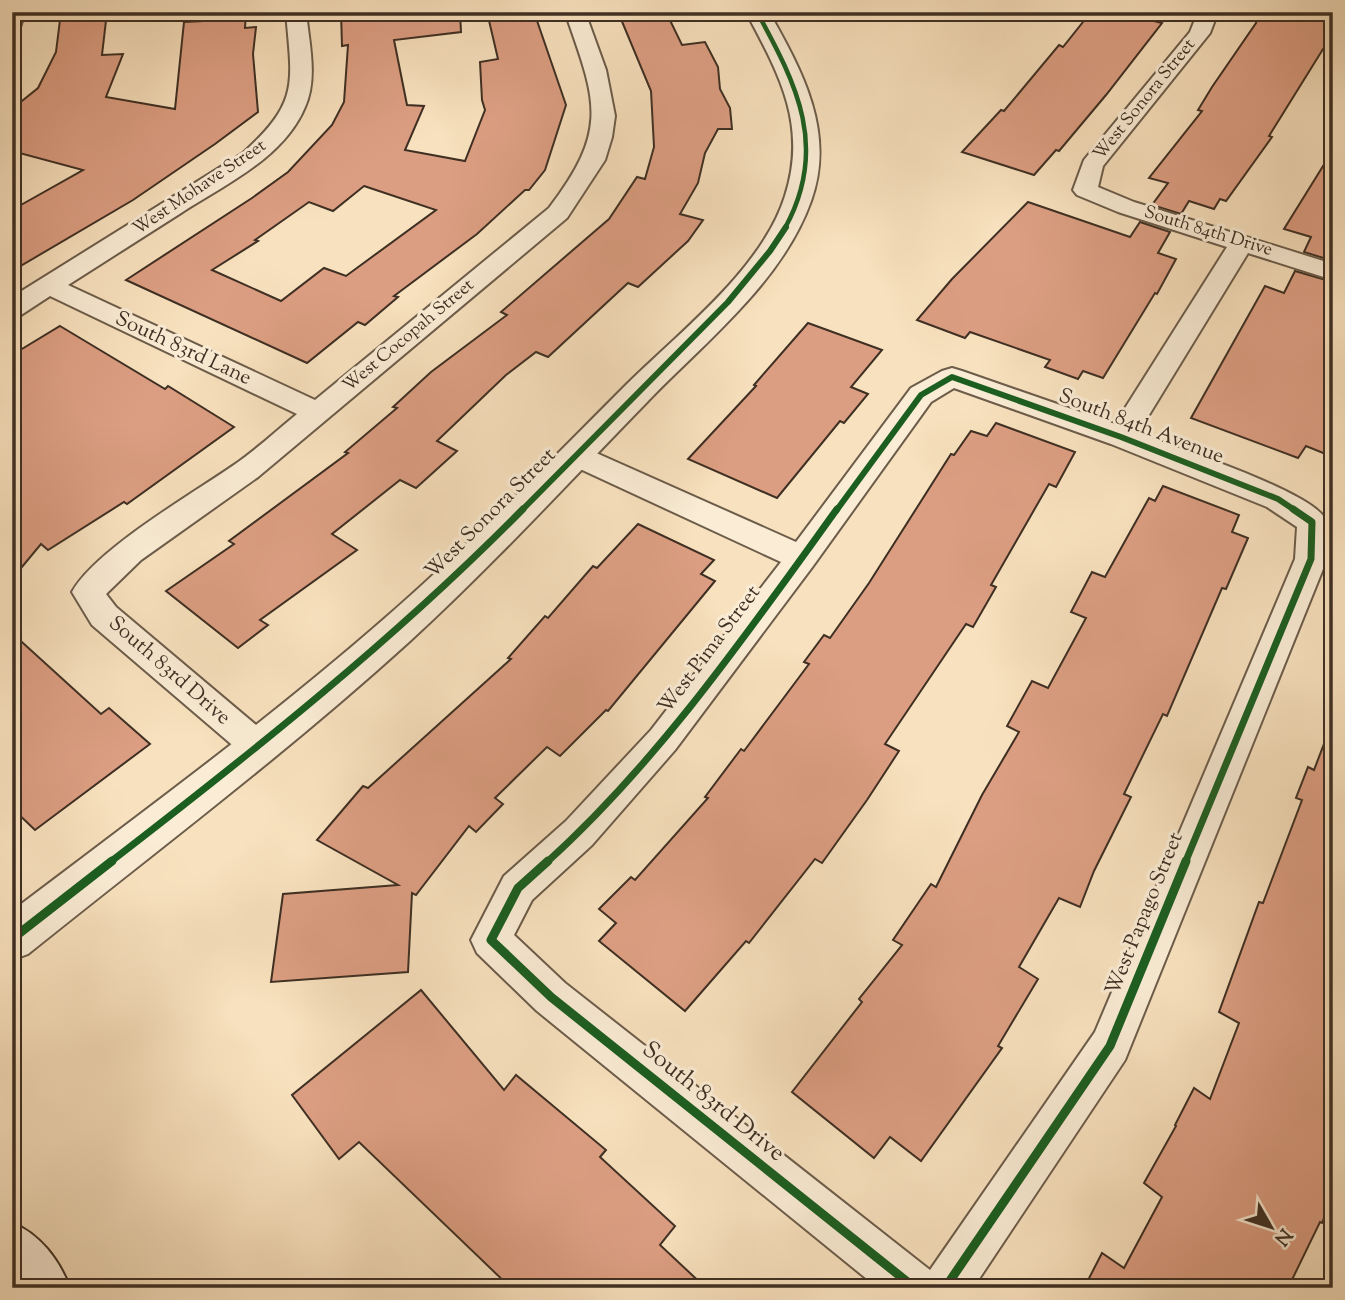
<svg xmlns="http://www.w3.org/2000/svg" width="1345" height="1300" viewBox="0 0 1345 1300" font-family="'Sorts Mill Goudy',serif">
  <rect width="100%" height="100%" fill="#f8e1be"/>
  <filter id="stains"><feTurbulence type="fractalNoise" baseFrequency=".00286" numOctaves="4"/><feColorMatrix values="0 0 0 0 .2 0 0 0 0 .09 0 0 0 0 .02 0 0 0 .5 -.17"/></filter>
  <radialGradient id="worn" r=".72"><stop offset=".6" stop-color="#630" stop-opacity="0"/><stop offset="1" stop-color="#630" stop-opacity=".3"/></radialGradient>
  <g fill="#dc9e82" stroke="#3e2f23" stroke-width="2" fill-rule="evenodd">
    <path d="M61 12H107L102 55 123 54 106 97 175 109 184 22 203 21V12H246L245 28 256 27 253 54 258 112 215 144 133 200 12 271V210L83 170 12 151V109L38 88 56 52Z"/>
    <path d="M341 12H460L461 32 394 40 407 105 424 106 405 150 465 161 485 110 482 100 480 62 498 59 487 12H534L566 105 545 170 529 190H525L477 234 394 296 398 297 365 325 358 322 307 363 126 280 252 198 288 172 332 125 344 102 348 45 342 46ZM364 186 436 210 346 276 324 268 281 301 212 270 258 241 255 240 309 202 333 211Z"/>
    <path d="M618 12H666L682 45 705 42 718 67 720 89 730 108 732 129H718L705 153 698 183 680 214 703 220 688 241 638 287 628 283 548 357 536 352 506 375 437 441 457 451 416 488 400 480 332 534 357 550 260 620 268 625 238 648 166 591 234 544 229 541 348 453 345 452 397 408 393 407 431 372 507 315 501 312 609 219 637 177 645 179 654 147 651 91Z"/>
    <path d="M1091 12H1118L1162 23 1106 95 1059 151 1056 150 1034 175 962 152 1001 110 1004 111 1059 45 1063 47Z"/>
    <path d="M1258 12H1281L1333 20V33L1269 136 1272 137 1226 201 1220 199 1214 209 1189 201 1181 214 1152 205 1168 183 1149 178 1202 111 1198 110 1212 87 1256 23Z"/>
    <path d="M1333 150V261L1304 252 1311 237 1284 229Z"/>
    <path d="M1028 202 1130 237 1140 222 1170 232 1158 253 1176 259 1157 294 1155 293 1103 378 1083 371 1078 379 1045 367 1050 360 970 332 965 338 917 320 952 279Z"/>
    <path d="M1295 271 1333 282V457L1306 446 1298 458 1191 418 1265 286 1284 293Z"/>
    <path d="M808 323 882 350 851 387 868 394 844 423 840 421 777 498 688 459 756 386 754 385Z"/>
    <path d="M60 326 165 389 168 386 234 427 127 504 124 502 48 550 41 544 12 579V355Z"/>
    <path d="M996 423 1075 452 1056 487 1049 484 991 585 996 587 973 627 966 624 885 744 899 751 867 800 822 863 815 859 749 943 746 941 685 1011 599 941 616 923 599 909 631 877 635 880 708 798 705 797 741 749 744 751 809 664 804 662 824 635 830 638 869 583 951 454 954 455 971 431 987 436Z"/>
    <path d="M1163 486 1239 515 1232 532 1248 538 1226 589 1222 588 1167 716 1163 714 1124 794 1131 797 1094 871 1080 907 1059 898 1019 967 1038 979 998 1046 1002 1048 921 1161 890 1137 874 1158 792 1092 862 1002 859 999 902 945 893 940 931 884 936 887 982 795 1019 732 1007 726 1032 681 1048 688 1086 618 1071 612 1092 572 1105 577 1149 498 1155 501Z"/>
    <path d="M638 524 714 560 701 574 715 581 608 711 606 710 560 756 547 747 495 798 503 804 476 832 469 826 416 895 412 893 408 972 271 982 283 894 398 885 317 840 363 786 368 788 511 659 508 658 545 616 548 618 593 566 597 568Z"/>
    <path d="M12 633 101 714 109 708 150 744 35 830 12 808Z"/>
    <path d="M1330 728H1333V1197L1322 1223 1320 1222 1288 1288H1084L1102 1253 1124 1268 1162 1197 1144 1183 1176 1126 1175 1125 1194 1088 1210 1099 1239 1023 1219 1012 1259 902 1263 903 1302 800 1296 798 1308 767 1314 770Z"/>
    <path d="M421 990 504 1090 516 1075 606 1150 600 1157 675 1226 660 1245 706 1288H511L359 1142 339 1159 292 1095Z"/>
  </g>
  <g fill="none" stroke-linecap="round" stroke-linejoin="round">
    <g stroke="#6c5c4a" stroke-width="4">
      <g id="minor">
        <path d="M12 12H25L19 30 12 32Z"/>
        <path d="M286 12H306C309 42 318 78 305 107 284 158 224 185 181 213 143 237 106 261 68 285L315 400 549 208C610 128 596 101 565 12H585L606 70 615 116 612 137 605 160 567 218 258 477 141 560 106 594 116 607 268 735 274 745 268 755 256 760 244 755 92 625 72 592C95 550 192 494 234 465 256 450 276 431 297 414L50 296 21 315 12 317V297L243 153C300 101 292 84 286 12Z"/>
        <path d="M1198 12H1218L1210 33 1103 166 1098 187 1134 202 1333 264V280L1248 253 1138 433C1175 447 1304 489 1324 517 1331 526 1327 547 1327 559L1125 1060 973 1288H878L537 1011 477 953 471 940 504 876 566 821 651 730 781 562 565 462 560 455 565 448 575 445 585 448 796 542 911 388 942 371 952 368 962 371 1115 424 1227 247 1118 212 1077 195 1073 190 1084 160 1190 32ZM954 388 1111 444 1267 507 1297 527 1295 559 1095 1032 930 1270 565 983 514 935 532 900 592 845 675 750 813 566 931 402Z"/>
      </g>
    </g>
    <g stroke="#6c5c4a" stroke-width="4">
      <path id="tertiary" d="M746 12H769C802 71 836 132 811 201 782 282 706 341 648 401 569 482 493 565 410 641 288 752 156 851 28 954L12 960V911C137 816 265 723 384 619 468 546 545 466 624 387 677 334 762 270 785 196 808 125 779 74 746 12Z"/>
    </g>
    <g stroke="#3e2f23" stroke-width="4">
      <path id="secondary" d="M12 1223C40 1234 59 1260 70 1288H12Z"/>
    </g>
    <use href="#minor" fill="#faecd5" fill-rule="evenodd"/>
    <use href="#tertiary" fill="#faecd5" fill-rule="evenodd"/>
    <use href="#secondary" fill="#faecd5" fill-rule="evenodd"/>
    <g stroke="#faecd5" stroke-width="7">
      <path id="cycleway-far3" d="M757 12C797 85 829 148 785 228"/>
    </g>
    <g stroke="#faecd5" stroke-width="10">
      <g id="cycleway-far2">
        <path d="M521 511 728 302 770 251 786 227"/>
        <path d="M836 511 921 395 952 377 1121 437 1278 499 1296 511"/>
      </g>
    </g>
    <g stroke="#faecd5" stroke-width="11">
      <g id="cycleway-far1">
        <path d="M109 863C253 752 395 639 523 509"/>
        <path d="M546 863C658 762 749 631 837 509"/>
        <path d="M1185 863 1311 559 1312 522 1293 509"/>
      </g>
    </g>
    <g stroke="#faecd5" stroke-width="13">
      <g id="cycleway">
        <path d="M548 861 518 888 491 940 551 997 915 1288"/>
        <path d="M12 939 112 861"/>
        <path d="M945 1288 1110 1046 1186 861"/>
      </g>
    </g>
    <use href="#cycleway-far3" stroke="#1b5e20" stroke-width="4.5"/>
    <use href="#cycleway-far2" stroke="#1b5e20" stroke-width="6"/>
    <use href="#cycleway-far1" stroke="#1b5e20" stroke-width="7"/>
    <use href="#cycleway" stroke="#1b5e20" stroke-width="9"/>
  </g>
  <g text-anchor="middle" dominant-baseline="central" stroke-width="6" stroke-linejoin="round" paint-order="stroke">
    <g font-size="18" fill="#3e2f23" stroke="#faecd5">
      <text transform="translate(1145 100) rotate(-51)">West Sonora Street</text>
      <text transform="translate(200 188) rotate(-34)">West Mohave Street</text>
      <text transform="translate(1208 232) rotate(17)">South 84th Drive</text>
      <text transform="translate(409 336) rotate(-40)">West Cocopah Street</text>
    </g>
    <g font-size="21" fill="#3e2f23" stroke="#faecd5">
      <text transform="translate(183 349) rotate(25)">South 83rd Lane</text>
      <text transform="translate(1141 427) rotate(21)">South 84th Avenue</text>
      <text transform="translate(491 514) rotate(-45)">West Sonora Street</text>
      <text transform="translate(710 650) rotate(-53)">West Pima Street</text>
      <text transform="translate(169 671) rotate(41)">South 83rd Drive</text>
      <text transform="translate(1145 914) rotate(-68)">West Papago Street</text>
    </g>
    <g font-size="24" fill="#3e2f23" stroke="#faecd5">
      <text transform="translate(713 1102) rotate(39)">South 83rd Drive</text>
    </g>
  </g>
  <rect width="1345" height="1300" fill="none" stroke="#f8e1be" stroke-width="42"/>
  <rect x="14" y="14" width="1317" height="1272" fill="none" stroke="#3e2f23" stroke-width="3.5"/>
  <rect x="21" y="21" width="1303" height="1258" fill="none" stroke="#3e2f23" stroke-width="2"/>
  <g transform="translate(1271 1227) rotate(129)" stroke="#faecd5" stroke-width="5" paint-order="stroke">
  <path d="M0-5L12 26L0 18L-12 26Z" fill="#3e2f23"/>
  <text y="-10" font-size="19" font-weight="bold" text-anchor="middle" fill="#3e2f23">N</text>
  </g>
  <rect width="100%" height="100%" filter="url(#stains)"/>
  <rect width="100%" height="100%" fill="url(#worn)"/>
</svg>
